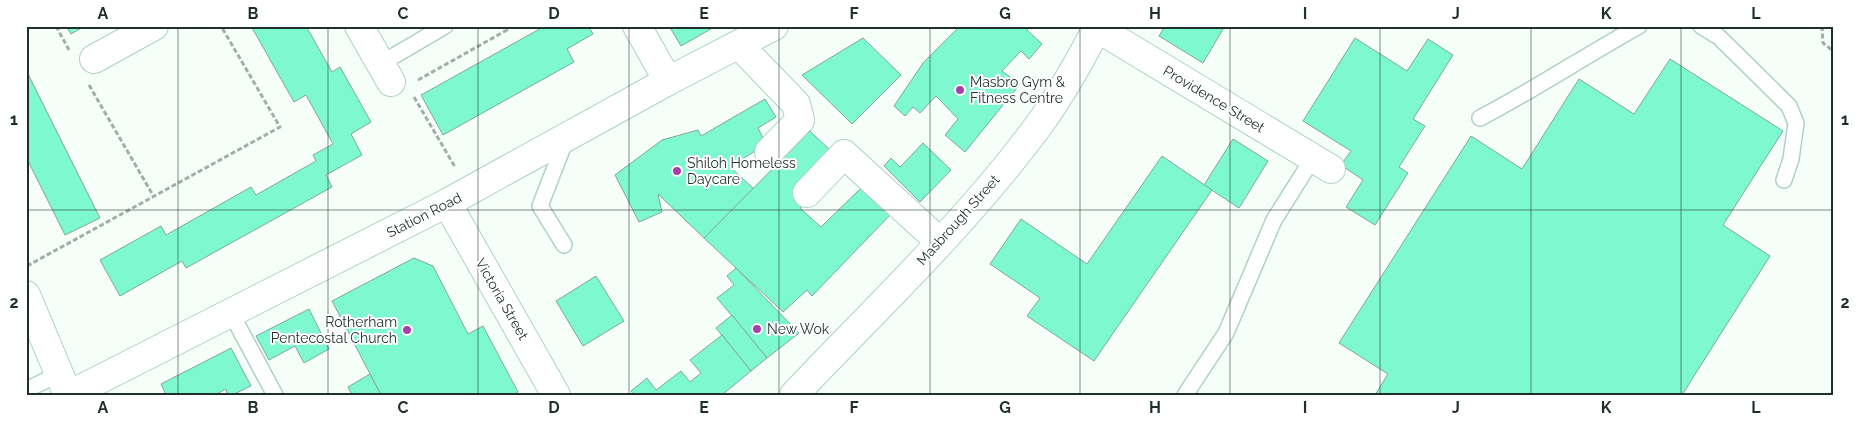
<svg xmlns="http://www.w3.org/2000/svg" width="1859" height="421" viewBox="0 0 1859 421" font-family="Raleway,sans-serif">
  <rect width="100%" height="100%" fill="#f6fefa"/>
  <g fill="#7ef8ce" stroke="#81a899">
    <path d="M66 26H85L71 34Z"/>
    <path d="M251 26H306L332 72 340 67 371 122 351 134 362 155 326 175 332 187 186 268 182 261 120 296 100 260 161 226 166 235 251 187 256 195 316 161 313 155 333 144 306 95 294 102Z"/>
    <path d="M545 26H588L593 34 567 49 574 62 443 135 421 95Z"/>
    <path d="M669 26H716L681 46Z"/>
    <path d="M955 26H1031L1027 30 1042 44 1029 59 1021 51 1002 71 1020 84 965 152 945 135 958 119 936 96 920 113 913 107 905 116 894 106 923 63 957 29Z"/>
    <path d="M1165 26H1225L1203 63 1159 36Z"/>
    <path d="M863 38 901 75 852 124 802 75Z"/>
    <path d="M1355 38 1407 71 1428 39 1453 55 1413 119 1425 126 1399 167 1408 173 1375 225 1346 207 1363 180 1341 165 1351 151 1303 121Z"/>
    <path d="M1670 59 1783 131 1723 225 1770 256 1682 395H1375L1388 374 1339 343 1471 136 1522 169 1579 79 1634 114Z"/>
    <path d="M26 70 100 218 65 235 26 157Z"/>
    <path d="M765 99 776 117 758 128 766 144 730 167 754 189 704 238 658 194 662 212 639 222 615 175 662 140 698 130 701 136Z"/>
    <path d="M810 131 831 151 793 190 808 202 800 208 821 227 862 187 892 213 812 296 807 290 783 312 704 238Z"/>
    <path d="M1233 139 1268 161 1239 208 1204 185Z"/>
    <path d="M923 143 951 170 920 202 884 166 891 158 900 167Z"/>
    <path d="M1162 156 1212 190 1094 361 1027 316 1040 298 990 264 1021 219 1087 264Z"/>
    <path d="M414 258 433 266 468 334 483 326 518 392 513 395H381L332 301Z"/>
    <path d="M736 268 799 333 767 358 717 298 734 285 727 276Z"/>
    <path d="M596 276 624 321 583 346 556 301Z"/>
    <path d="M309 309 329 349 304 363 295 346 269 360 256 336Z"/>
    <path d="M732 315 767 358 751 371 716 328Z"/>
    <path d="M722 335 751 371 722 395H634L631 391 647 378 656 390 681 371 690 382 701 373 690 360Z"/>
    <path d="M231 348 251 386 232 395H227L226 389 215 395H166L161 384Z"/>
    <path d="M370 374 381 395H352L348 387Z"/>
  </g>
  <g fill="none" stroke-linecap="round" stroke-linejoin="round">
    <g stroke="#acd3c3" stroke-width="18">
      <g id="service">
        <path d="M1701 26 1719 37 1789 106 1796 123 1791 159 1784 180"/>
        <path d="M380 64 445 26"/>
        <path d="M1480 118C1534 90 1585 56 1639 26"/>
        <path d="M564 245 540 206 566 139"/>
        <path d="M231 313 275 395"/>
        <path d="M26 390 59 374"/>
        <path d="M1185 395 1226 333 1274 220 1313 158"/>
      </g>
    </g>
    <g stroke="#acd3c3" stroke-width="30">
      <g id="minor">
        <path d="M359 26 391 82"/>
        <path d="M637 26 668 81"/>
        <path d="M1097 28 1331 169"/>
        <path d="M739 45 796 104 800 120 769 152"/>
        <path d="M94 59 154 26"/>
        <path d="M807 193 844 154 940 242"/>
        <path d="M447 203 556 395"/>
        <path d="M26 295 68 395"/>
        <path d="M69 395 447 203 668 81 774 26"/>
      </g>
    </g>
    <g stroke="#acd3c3" stroke-width="30">
      <path id="tertiary" d="M794 395C879 305 971 219 1044 118 1064 89 1082 57 1098 26"/>
    </g>
    <g stroke="#a3aea9" stroke-width="3" stroke-dasharray="5 2.5" stroke-linecap="butt">
      <path d="M56 26 69 50"/>
      <path d="M1822 26 1823 43 1833 51"/>
      <path d="M418 80 507 30 505 26"/>
      <path d="M89 85 154 197"/>
      <path d="M414 97 455 167"/>
      <path d="M27 266 280 127 221 26"/>
    </g>
    <use href="#service" stroke="#fff" stroke-width="15"/>
    <use href="#minor" stroke="#fff" stroke-width="28"/>
    <use href="#tertiary" stroke="#fff" stroke-width="28"/>
  </g>
  <path fill="none" stroke="#1f2f29" stroke-width="1" stroke-opacity="0.55" d="M178 26V395M328 26V395M478 26V395M629 26V395M779 26V395M930 26V395M1080 26V395M1230 26V395M1380 26V395M1531 26V395M1681 26V395M26 210H1833"/>
  <g fill="#a243ac" stroke="#fff" stroke-width="2">
    <circle cx="960" cy="90" r="5"/>
    <circle cx="677" cy="171" r="5"/>
    <circle cx="757" cy="329" r="5"/>
    <circle cx="407" cy="330" r="5"/>
  </g>
  <g text-anchor="middle" dominant-baseline="central" stroke-width="4" stroke-linejoin="round" paint-order="stroke">
    <g font-size="14" fill="#1f2f29" stroke="#fff" text-anchor="start">
      <text x="970" y="82">Masbro Gym &amp;<tspan x="970" dy="16">Fitness Centre</tspan></text>
      <text x="687" y="163">Shiloh Homeless<tspan x="687" dy="16">Daycare</tspan></text>
      <text x="397" y="322" text-anchor="end">Rotherham<tspan x="397" dy="16">Pentecostal Church</tspan></text>
      <text x="767" y="329">New Wok</text>
    </g>
    <g font-size="14" fill="#1f2f29" stroke="#fff">
      <text transform="translate(1214 99) rotate(31)">Providence Street</text>
      <text transform="translate(424 215) rotate(-27)">Station Road</text>
      <text transform="translate(958 220) rotate(-48)">Masbrough Street</text>
      <text transform="translate(502 299) rotate(60)">Victoria Street</text>
    </g>
  </g>
  <rect width="1859" height="421" fill="none" stroke="#ffffff" stroke-width="55"/>
  <rect x="28" y="28" width="1804" height="366" fill="none" stroke="#1f2f29" stroke-width="2"/>
  <g font-size="16" text-anchor="middle" font-weight="bold" fill="#1f2f29">
    <text x="103" y="19">A</text>
    <text x="253" y="19">B</text>
    <text x="403" y="19">C</text>
    <text x="554" y="19">D</text>
    <text x="704" y="19">E</text>
    <text x="854" y="19">F</text>
    <text x="1005" y="19">G</text>
    <text x="1155" y="19">H</text>
    <text x="1305" y="19">I</text>
    <text x="1456" y="19">J</text>
    <text x="1606" y="19">K</text>
    <text x="1756" y="19">L</text>
    <text x="14" y="125">1</text>
    <text x="1845" y="125">1</text>
    <text x="14" y="308">2</text>
    <text x="1845" y="308">2</text>
    <text x="103" y="413">A</text>
    <text x="253" y="413">B</text>
    <text x="403" y="413">C</text>
    <text x="554" y="413">D</text>
    <text x="704" y="413">E</text>
    <text x="854" y="413">F</text>
    <text x="1005" y="413">G</text>
    <text x="1155" y="413">H</text>
    <text x="1305" y="413">I</text>
    <text x="1456" y="413">J</text>
    <text x="1606" y="413">K</text>
    <text x="1756" y="413">L</text>
  </g>
</svg>
